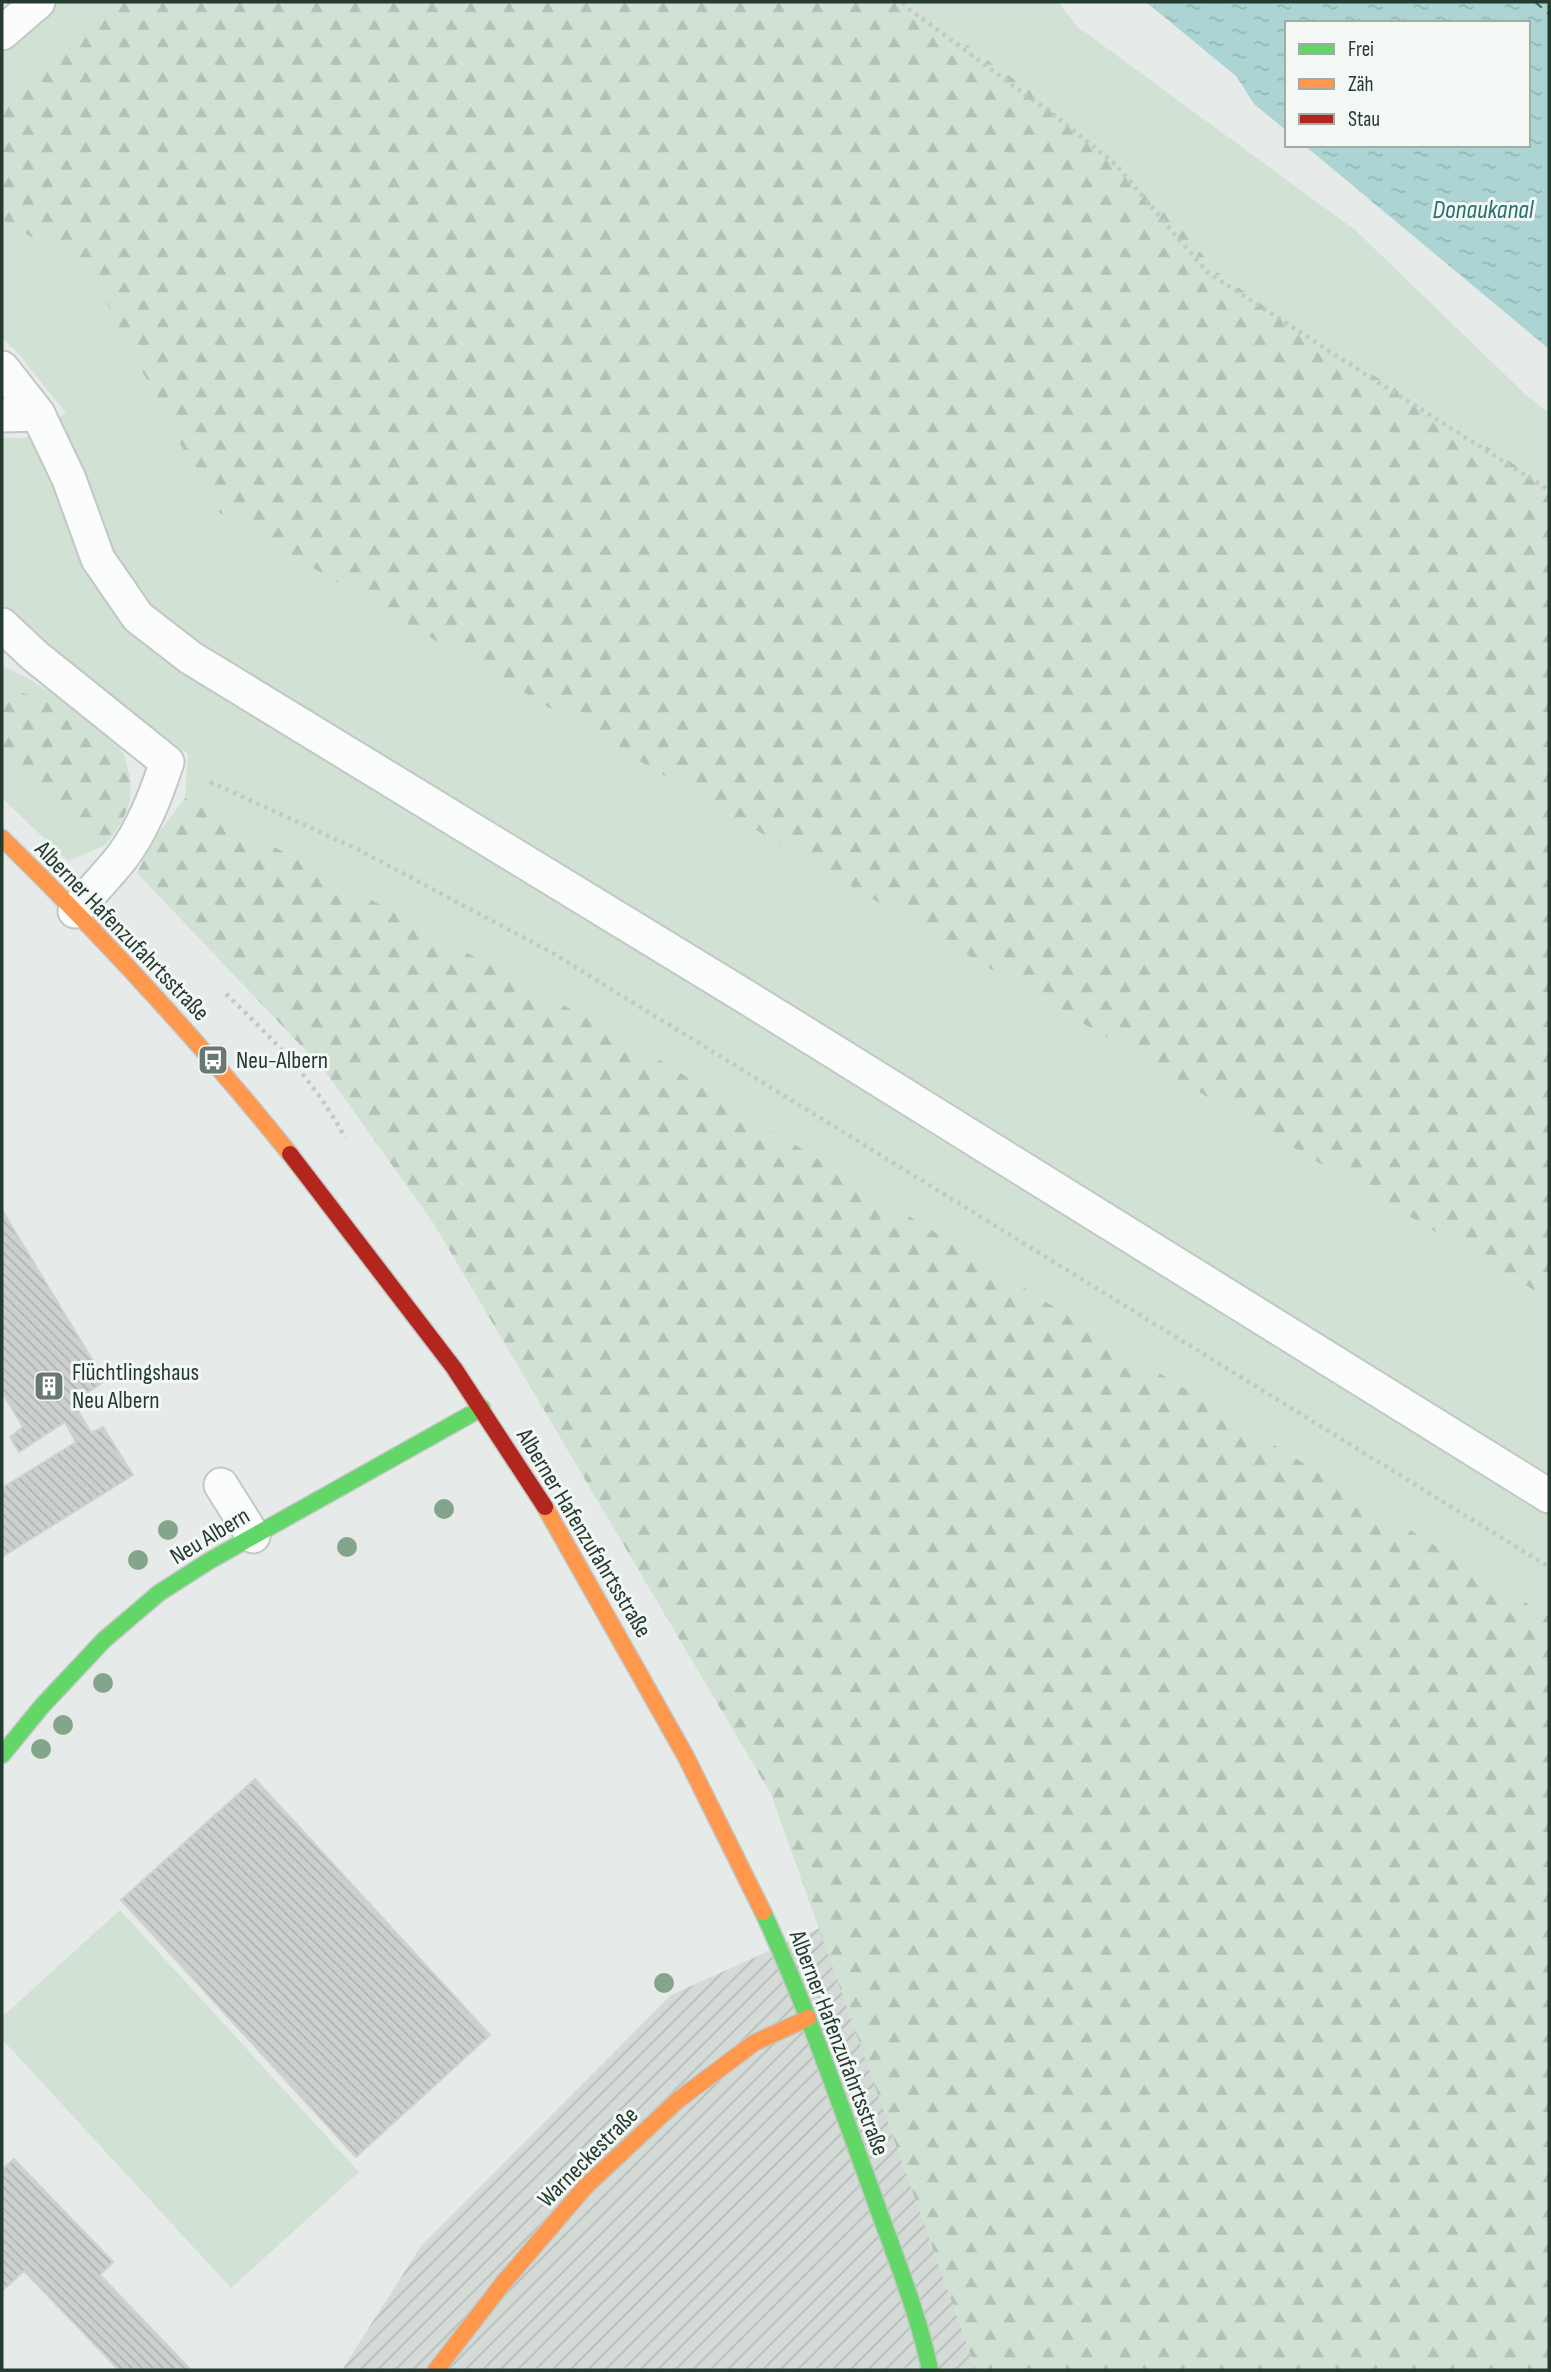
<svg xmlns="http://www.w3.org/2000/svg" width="1551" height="2372" viewBox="0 0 1551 2372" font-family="'Sofia Sans Condensed',sans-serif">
  <defs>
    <pattern id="industrial-furrows" width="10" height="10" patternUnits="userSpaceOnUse" patternTransform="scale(1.75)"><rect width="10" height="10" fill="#d4dbd7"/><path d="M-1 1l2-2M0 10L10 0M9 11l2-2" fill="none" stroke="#b6bdb9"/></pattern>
    <pattern id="forest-firs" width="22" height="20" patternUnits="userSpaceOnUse" patternTransform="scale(1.75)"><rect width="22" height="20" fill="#d1e1d3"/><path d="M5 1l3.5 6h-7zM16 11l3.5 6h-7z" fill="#b3c2b6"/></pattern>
    <pattern id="water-ripples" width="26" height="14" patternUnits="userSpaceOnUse" patternTransform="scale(1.75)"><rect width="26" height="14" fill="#abd4d2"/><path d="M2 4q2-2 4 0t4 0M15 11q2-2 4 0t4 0" fill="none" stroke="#93b7b5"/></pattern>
    <pattern id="building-back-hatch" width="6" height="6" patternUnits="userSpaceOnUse" patternTransform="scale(1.75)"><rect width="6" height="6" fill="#ccd1ce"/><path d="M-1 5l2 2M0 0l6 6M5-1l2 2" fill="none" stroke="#afb4b1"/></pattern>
  </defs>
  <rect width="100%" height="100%" fill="#e6eae8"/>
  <path fill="url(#industrial-furrows)" d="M820 1928 976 2370H342L421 2246 671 1995Z"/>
  <g fill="#d1e1d3">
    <path d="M53 2H118L2 100V49Z"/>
    <path d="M910 2H1058L1078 27 1355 230 1524 393 1549 413V487L1445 419 1285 321 1217 272 1160 204 1098 136 995 66Z"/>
    <path d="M2 219 92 275 215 510 1549 1299V1617L636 1045 185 798 188 754 69 663 2 603V438H25L66 413 17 352 2 338Z"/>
    <path d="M2 666C44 684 77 710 112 740 77 717 41 699 2 685Z"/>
    <path d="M2 752 104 846 68 861 2 798Z"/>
    <path d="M120 1910 359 2172 231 2288 2 2039V2017Z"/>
  </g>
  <g fill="url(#forest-firs)">
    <path d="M118 2H910L995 66 1098 136 1160 204 1217 272 1285 321 1445 419 1549 487V1299L215 510 92 275 2 219V100Z"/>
    <path d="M2 685C34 697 106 723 123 753 127 759 127 767 129 774 135 803 123 824 104 846L2 752Z"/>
    <path d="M185 798 636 1045 1549 1617V2370H976L771 1794 434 1224 325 1071 137 873 155 838Z"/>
  </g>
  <path fill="url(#water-ripples)" d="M1146 2H1549V349L1304 145H1528V23H1287V131L1254 104 1237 77Z"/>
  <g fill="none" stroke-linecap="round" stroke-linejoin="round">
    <path stroke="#267070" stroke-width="2" stroke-dasharray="9 7" stroke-linecap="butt" d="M1535 2 1549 14"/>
  </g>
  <g fill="url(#building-back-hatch)" stroke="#cfd3d0" stroke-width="2">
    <path d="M2 1210 105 1381 73 1402 91 1433 103 1427 133 1475 2 1557V1488L76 1442 65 1422 19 1452 10 1437 23 1427 2 1392Z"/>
    <path d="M255 1779 490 2035 356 2157 121 1900Z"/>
    <path d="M14 2159 113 2262 100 2275 191 2370H119L24 2271 2 2291V2166L4 2168Z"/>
  </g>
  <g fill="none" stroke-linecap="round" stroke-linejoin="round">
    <g stroke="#c3c7c5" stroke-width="37">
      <g id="lane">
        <path d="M2 33 38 2"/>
        <path d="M2 368 38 414 69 479 98 559 138 617 191 658 751 1000 1549 1496"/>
        <path d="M2 415 38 414"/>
        <path d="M2 625 35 656 167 762C156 795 143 829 122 857 107 876 90 893 75 911"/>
        <path d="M221 1485 253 1536"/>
      </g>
    </g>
    <g stroke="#c1c7c4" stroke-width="19">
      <g id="fast">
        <path d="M2 1755 42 1706 104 1640 159 1593 209 1561 482 1408"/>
        <path d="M763 1912C805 2003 838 2098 872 2192 893 2251 917 2309 930 2370"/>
      </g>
    </g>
    <g stroke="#c1c7c4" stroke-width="19">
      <g id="slow">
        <path d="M2 838C104 938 200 1042 290 1154"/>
        <path d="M545 1507 685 1755 763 1912"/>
        <path d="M436 2370 504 2282 585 2187 678 2100 754 2043 808 2018"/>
      </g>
    </g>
    <g stroke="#c1c7c4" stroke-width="19">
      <path id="jam" d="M290 1154 454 1368 545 1507"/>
    </g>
    <g stroke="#c2cac6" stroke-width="4.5" stroke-dasharray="3.5 5" stroke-linecap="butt">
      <path d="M903 2 909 9 1063 122 1116 165 1207 272 1368 376 1549 490"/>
      <path d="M210 782 359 850 551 952 1549 1567"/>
      <path d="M226 994C270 1036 317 1083 345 1138"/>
    </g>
    <use href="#lane" stroke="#fbfcfc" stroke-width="33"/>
    <use href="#fast" stroke="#63d668" stroke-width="16"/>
    <use href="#slow" stroke="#ff974d" stroke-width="16"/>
    <use href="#jam" stroke="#b3261e" stroke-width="16"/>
  </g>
  <g fill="#84a58c">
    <circle cx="444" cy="1509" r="10"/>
    <circle cx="168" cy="1530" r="10"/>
    <circle cx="347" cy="1547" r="10"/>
    <circle cx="138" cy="1560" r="10"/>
    <circle cx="103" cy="1683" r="10"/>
    <circle cx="63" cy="1725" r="10"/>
    <circle cx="41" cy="1749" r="10"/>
    <circle cx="664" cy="1983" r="10"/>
  </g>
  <defs>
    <g id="bus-square" transform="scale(1.575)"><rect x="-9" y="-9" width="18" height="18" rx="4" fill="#697871" stroke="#f4f8f5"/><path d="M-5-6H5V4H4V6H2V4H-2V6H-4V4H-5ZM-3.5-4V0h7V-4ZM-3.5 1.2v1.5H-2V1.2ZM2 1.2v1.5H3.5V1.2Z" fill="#fff"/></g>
    <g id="building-square" transform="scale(1.575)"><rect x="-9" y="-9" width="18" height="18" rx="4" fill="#697871" stroke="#f4f8f5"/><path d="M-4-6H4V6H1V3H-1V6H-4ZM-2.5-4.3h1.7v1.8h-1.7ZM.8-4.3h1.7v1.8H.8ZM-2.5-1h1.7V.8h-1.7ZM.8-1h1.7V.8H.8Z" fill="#fff"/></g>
  </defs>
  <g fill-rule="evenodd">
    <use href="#bus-square" x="213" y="1060"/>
    <use href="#building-square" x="49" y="1386"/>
  </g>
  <g text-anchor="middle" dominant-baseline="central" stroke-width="6" stroke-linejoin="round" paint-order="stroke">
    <g font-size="24" fill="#253b31" stroke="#f4f8f5">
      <text transform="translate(122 931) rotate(46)">Alberner Hafenzufahrtsstraße</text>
      <text transform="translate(584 1533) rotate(59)">Alberner Hafenzufahrtsstraße</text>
      <text transform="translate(210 1536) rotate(-31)">Neu Albern</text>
      <text transform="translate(839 2043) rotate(69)">Alberner Hafenzufahrtsstraße</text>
      <text transform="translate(588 2157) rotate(-45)">Warneckestraße</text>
    </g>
    <g font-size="24" fill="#253b31" stroke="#f4f8f5" text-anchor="start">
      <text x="236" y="1060">Neu-Albern</text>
      <text x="72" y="1372">Flüchtlingshaus<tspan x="72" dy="28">Neu Albern</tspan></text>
    </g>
    <g font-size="26" font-style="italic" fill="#267070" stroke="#f4f8f5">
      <text x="1483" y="210">Donaukanal</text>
    </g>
  </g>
  <rect width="1551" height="2372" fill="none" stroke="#253b31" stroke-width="7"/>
  <rect x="1285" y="21" width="245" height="126" fill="#f4f8f5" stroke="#a1aca7" stroke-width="2"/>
  <rect x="1299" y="44" width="35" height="10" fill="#63d668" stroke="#a1aca7" stroke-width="2"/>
  <text x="1348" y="56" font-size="21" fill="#253b31">Frei</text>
  <rect x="1299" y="79" width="35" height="10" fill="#ff974d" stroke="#a1aca7" stroke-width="2"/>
  <text x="1348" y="91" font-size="21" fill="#253b31">Zäh</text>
  <rect x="1299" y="114" width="35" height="10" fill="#b3261e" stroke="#a1aca7" stroke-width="2"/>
  <text x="1348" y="126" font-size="21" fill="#253b31">Stau</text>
</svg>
